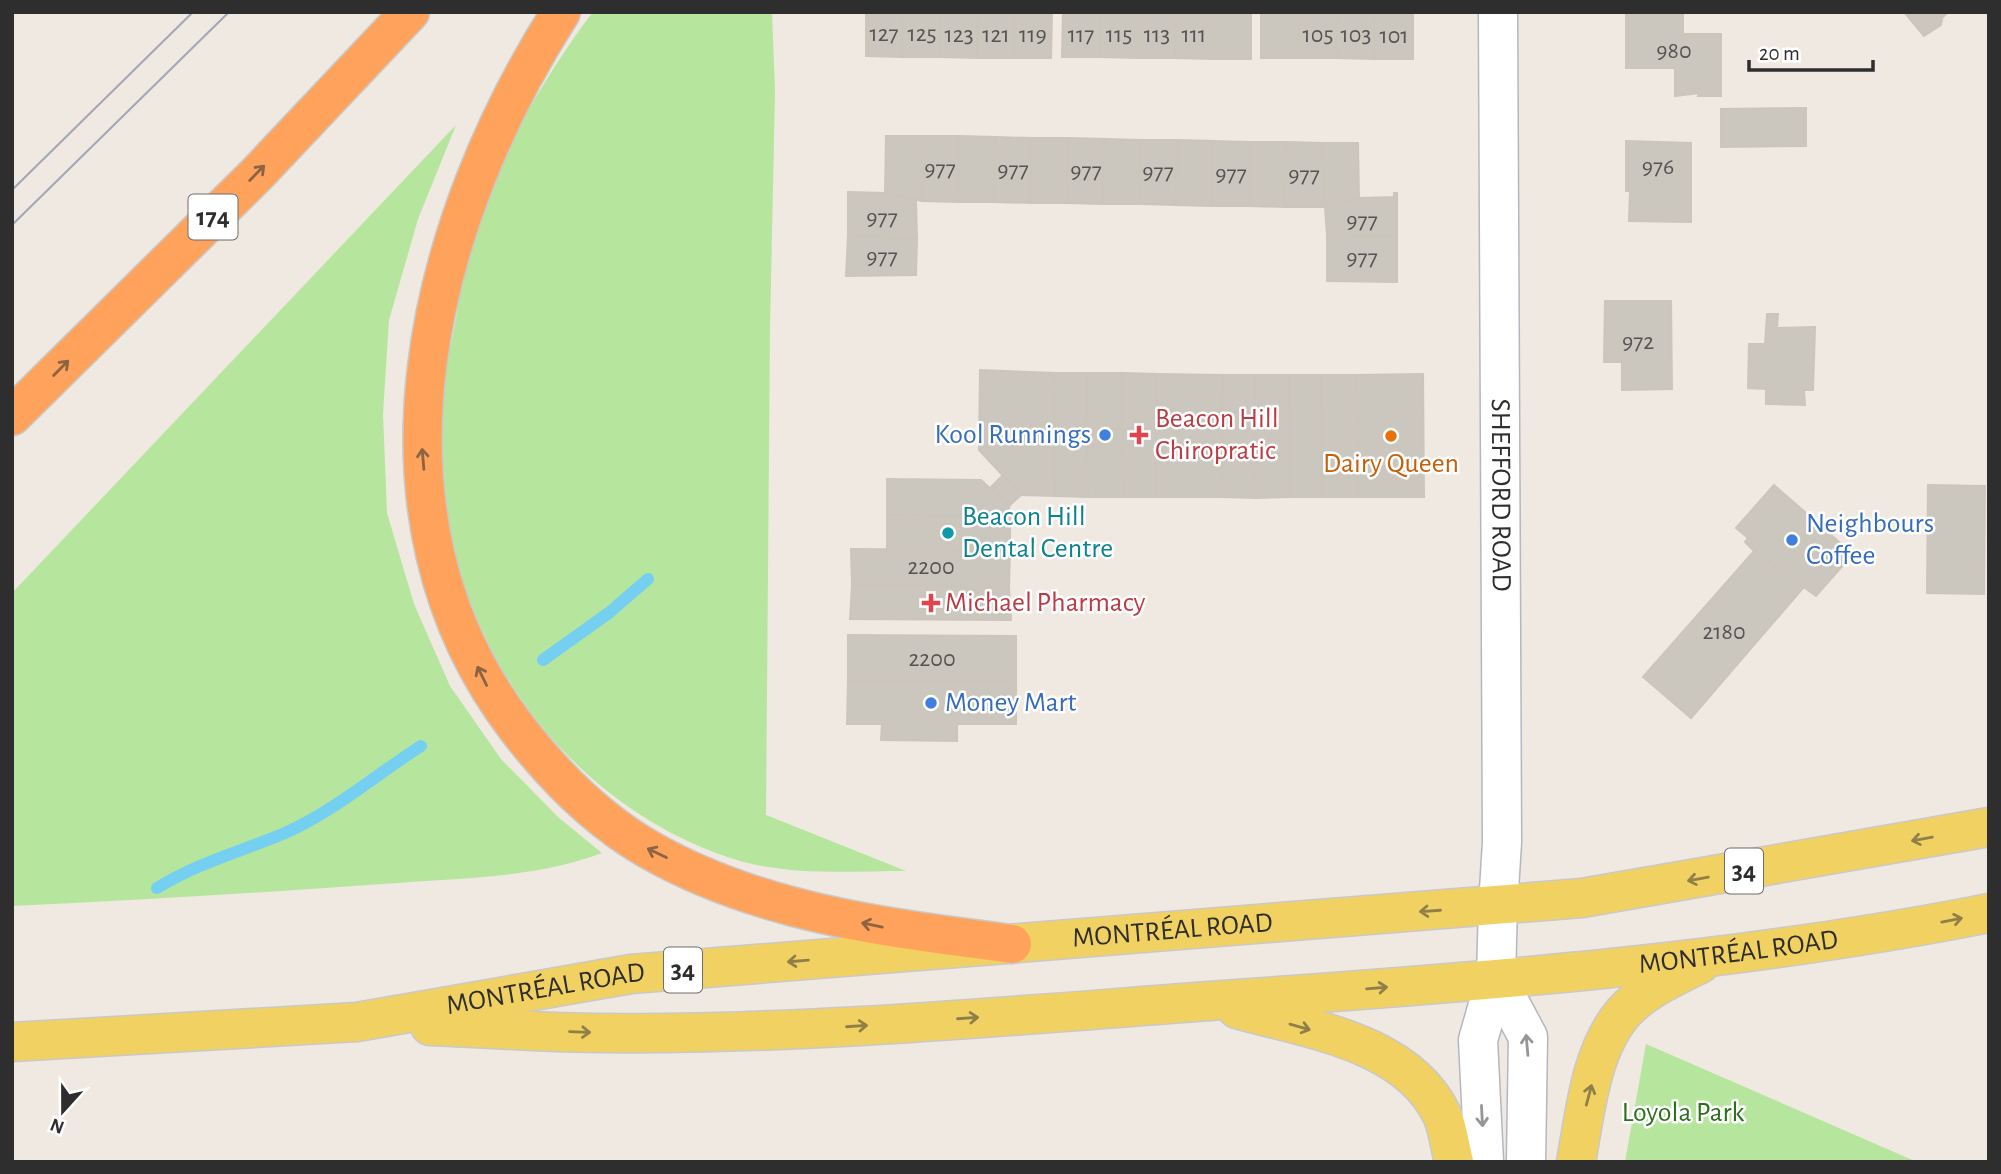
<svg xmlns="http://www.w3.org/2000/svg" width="2001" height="1174" viewBox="0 0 2001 1174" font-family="'Alegreya Sans',sans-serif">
  <rect width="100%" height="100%" fill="#efe9e1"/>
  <g fill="#b6e59e">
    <path d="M593 12H772L775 92 770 328 766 815 906 871C851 871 794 876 740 861 660 837 590 787 538 722 476 644 443 546 440 447 440 434 438 419 439 406 443 378 450 351 455 324 460 297 463 269 470 242 489 171 548 70 593 12Z"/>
    <path d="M456 125 418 219 389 320 383 414 387 513 414 604 450 686 501 759 558 817 602 853C533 879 455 878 382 884 259 893 136 900 12 906V593Z"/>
    <path d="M1646 1044 1917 1162H1625Z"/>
  </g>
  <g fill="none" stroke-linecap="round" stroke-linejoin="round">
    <g stroke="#75cff0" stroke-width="12">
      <path d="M543 660 610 612 648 579"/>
      <path d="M157 888C199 862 240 852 285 833 333 812 377 774 421 746"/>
    </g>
  </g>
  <g fill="#cbc7bf" stroke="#cbc5ba" stroke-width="2">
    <path d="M866 12H903V57L866 56Z"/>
    <rect x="903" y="12" width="37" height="45"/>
    <path d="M940 12H978L977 58 940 57Z"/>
    <path d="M978 12H1015L1014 58H977Z"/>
    <path d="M1015 12H1052L1051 58H1014Z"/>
    <path d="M1063 12H1101L1100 57H1062Z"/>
    <path d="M1101 12H1138V58L1100 57Z"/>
    <path d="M1138 12H1176L1175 58H1138Z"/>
    <path d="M1176 12H1213V59L1175 58Z"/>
    <rect x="1213" y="12" width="38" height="47"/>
    <rect x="1261" y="12" width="38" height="46"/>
    <rect x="1299" y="12" width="38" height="46"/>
    <path d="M1337 12H1375V59L1337 58Z"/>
    <rect x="1375" y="12" width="38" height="47"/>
    <path d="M1626 12H1683V34H1721V96H1698L1699 93 1675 96V68H1626Z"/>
    <path d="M1904 12H1948L1942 18 1941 25 1924 36Z"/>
    <path d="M1806 108V146L1721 147V109Z"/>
    <path d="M886 136H923L922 201 885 193Z"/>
    <path d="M923 136H959L958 202 922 201Z"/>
    <path d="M959 136 995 137 994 202H958Z"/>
    <path d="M995 137 1031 138V203L994 202Z"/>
    <path d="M1031 138H1068L1067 203H1031Z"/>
    <path d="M1068 138 1104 139 1103 204 1067 203Z"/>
    <path d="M1104 139 1140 140V204H1103Z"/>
    <path d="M1140 140H1177L1176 205 1140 204Z"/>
    <path d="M1177 140 1213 141 1212 206 1176 205Z"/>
    <path d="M1213 141 1249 142V206H1212Z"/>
    <path d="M1626 141 1691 143V222L1629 221 1630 191H1626Z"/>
    <path d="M1249 142H1286L1285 207 1249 206Z"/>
    <path d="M1286 142 1322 143 1325 207H1285Z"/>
    <path d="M1322 143H1358L1359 198 1325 207Z"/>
    <path d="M848 192 885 193 916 201 917 239 848 235Z"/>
    <path d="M1394 193H1397V236L1327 235 1325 207 1359 198 1394 197Z"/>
    <path d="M848 235 917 239 916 275 846 276Z"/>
    <path d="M1327 235 1397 236V282L1327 281Z"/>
    <path d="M1605 301H1671L1672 389 1622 390V362H1604Z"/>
    <path d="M1767 314H1778L1777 328 1815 327 1813 390H1804L1805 405 1766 404V389L1748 388 1749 344H1765Z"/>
    <path d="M980 370 1054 373 1055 496 1021 495 979 450Z"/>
    <path d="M1054 373H1087L1088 497 1055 496Z"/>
    <path d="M1087 373H1122L1123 497H1088Z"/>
    <path d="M1122 373 1157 374 1155 497H1123Z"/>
    <path d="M1157 374 1223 375 1222 497H1155Z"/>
    <path d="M1423 374 1424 497H1358L1357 375Z"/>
    <path d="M1223 375H1255L1256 498 1222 497Z"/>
    <path d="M1255 375H1289L1290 497 1256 498Z"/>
    <path d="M1289 375H1321L1322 497H1290Z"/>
    <path d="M1321 375H1357L1358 497H1322Z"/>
    <path d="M1003 475 1021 495 1009 506 991 487Z"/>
    <path d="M887 479 981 480 1009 506 1010 516 887 515Z"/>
    <path d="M1774 485 1853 554 1816 596 1754 551 1745 542 1748 538 1736 528Z"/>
    <path d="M1928 485 1985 486 1984 594 1927 593Z"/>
    <path d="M887 515 1010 516V550H887Z"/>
    <path d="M851 549 1010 550 1009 587 852 585Z"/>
    <path d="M1754 551 1804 587 1691 718 1643 677Z"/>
    <path d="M852 585 1009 587 1011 620 850 619Z"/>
    <path d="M848 635 1016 636V682L848 681Z"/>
    <path d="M848 681 1016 682V724H957V741L881 740 882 724H847Z"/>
  </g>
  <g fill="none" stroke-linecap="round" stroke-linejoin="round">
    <g stroke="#b4b7c1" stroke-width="41">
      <g id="minor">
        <path id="s1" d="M1498 12 1502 842 1498 906"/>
      </g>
    </g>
    <g stroke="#b4b7c1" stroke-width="41">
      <g id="tertiary">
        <path d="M1496 977 1528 1037 1526 1162"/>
        <path d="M1484 1162 1478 1040 1496 977 1498 906"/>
      </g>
    </g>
    <g stroke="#c9c9c9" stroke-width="41">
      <g id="primary">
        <path d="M1237 1009C1306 1029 1407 1041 1442 1115 1448 1128 1450 1147 1454 1162"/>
        <path id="s2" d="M430 1026C487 1028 545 1033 603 1033 810 1035 1017 1015 1223 1000 1479 982 1737 963 1989 913"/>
        <path id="s3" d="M12 1042 357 1022 631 974 1582 898 1989 827"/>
        <path d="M1576 1162C1585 1114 1590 1052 1623 1013 1642 991 1674 977 1700 964"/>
      </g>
    </g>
    <g stroke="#c9c9c9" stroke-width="41">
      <g id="motorway">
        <path d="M561 12C427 222 352 513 517 728 553 775 596 819 648 849 759 913 888 928 1012 944"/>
        <path d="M12 416 258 173 410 12"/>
      </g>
    </g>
    <use href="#minor" stroke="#fff" stroke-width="38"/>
    <use href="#tertiary" stroke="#fff" stroke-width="38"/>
    <use href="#primary" stroke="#f2d163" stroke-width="38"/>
    <use href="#motorway" stroke="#ffa35c" stroke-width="38"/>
    <g stroke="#a3a6b8" stroke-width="2">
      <path d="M12 190 193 12"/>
      <path d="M12 225 229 12"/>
    </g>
  </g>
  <defs><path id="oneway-shaft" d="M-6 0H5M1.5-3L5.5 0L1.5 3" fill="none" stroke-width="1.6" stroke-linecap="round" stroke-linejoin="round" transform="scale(1.75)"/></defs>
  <g stroke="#8c6343">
    <use href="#oneway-shaft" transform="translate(257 173) rotate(-46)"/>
    <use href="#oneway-shaft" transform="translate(61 368) rotate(-45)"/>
    <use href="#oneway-shaft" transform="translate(423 459) rotate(-95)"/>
    <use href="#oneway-shaft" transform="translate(482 676) rotate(-116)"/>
    <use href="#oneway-shaft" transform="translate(657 853) rotate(-154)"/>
    <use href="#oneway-shaft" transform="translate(872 925) rotate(-168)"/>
  </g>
  <g stroke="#908048">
    <use href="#oneway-shaft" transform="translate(1922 839) rotate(170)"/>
    <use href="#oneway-shaft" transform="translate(1698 879) rotate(170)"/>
    <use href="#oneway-shaft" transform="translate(1430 911) rotate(176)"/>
    <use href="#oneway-shaft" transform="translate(1952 920) rotate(-11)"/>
    <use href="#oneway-shaft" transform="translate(798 961) rotate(175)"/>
    <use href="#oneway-shaft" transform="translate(1377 988) rotate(-5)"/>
    <use href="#oneway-shaft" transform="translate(968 1018) rotate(-4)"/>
    <use href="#oneway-shaft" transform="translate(857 1026) rotate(-4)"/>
    <use href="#oneway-shaft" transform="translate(1300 1027) rotate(16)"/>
    <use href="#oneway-shaft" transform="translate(580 1032) rotate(2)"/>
    <use href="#oneway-shaft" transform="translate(1589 1095) rotate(-75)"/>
  </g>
  <g stroke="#969696">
    <use href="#oneway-shaft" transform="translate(1527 1045) rotate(-95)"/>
    <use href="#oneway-shaft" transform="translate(1482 1116) rotate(87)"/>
  </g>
  <g fill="#3f7fe0" stroke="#fff" stroke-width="2.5">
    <circle cx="1105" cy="435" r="7"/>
    <circle cx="1792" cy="540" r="7"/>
    <circle cx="931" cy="703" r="7"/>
  </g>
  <g fill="#e0444e" stroke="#fff" stroke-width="2.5">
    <path d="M1135.5 424.5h7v7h7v7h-7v7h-7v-7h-7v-7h7z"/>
    <path d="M927.5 592.5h7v7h7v7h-7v7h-7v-7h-7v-7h7z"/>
  </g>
  <circle fill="#e8710a" stroke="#fff" stroke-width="2.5" cx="1391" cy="436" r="7"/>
  <circle fill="#0f9aa8" stroke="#fff" stroke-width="2.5" cx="948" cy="533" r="7"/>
  <g text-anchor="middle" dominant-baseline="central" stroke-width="5" stroke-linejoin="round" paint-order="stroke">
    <g font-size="24" fill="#555452">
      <text x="884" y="34">127</text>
      <text x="922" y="34">125</text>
      <text x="959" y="35">123</text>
      <text x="996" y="35">121</text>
      <text x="1033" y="35">119</text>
      <text x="1081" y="35">117</text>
      <text x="1119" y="35">115</text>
      <text x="1157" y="35">113</text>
      <text x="1194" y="35">111</text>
      <text x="1318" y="35">105</text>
      <text x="1356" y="35">103</text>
      <text x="1394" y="36">101</text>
      <text x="1674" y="51">980</text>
      <text x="1658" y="167">976</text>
      <text x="940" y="169">977</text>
      <text x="1013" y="170">977</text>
      <text x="1086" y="171">977</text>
      <text x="1158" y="172">977</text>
      <text x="1231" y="174">977</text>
      <text x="1304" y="175">977</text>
      <text x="882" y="218">977</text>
      <text x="1362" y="221">977</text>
      <text x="882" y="257">977</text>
      <text x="1362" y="258">977</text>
      <text x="1638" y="342">972</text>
      <text x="931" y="567">2200</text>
      <text x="1724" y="632">2180</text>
      <text x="932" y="659">2200</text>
    </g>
    <g fill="#fff" stroke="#6d6d6d" stroke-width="2">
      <rect x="188.5" y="194.5" width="49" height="45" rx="5"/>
      <rect x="1725" y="848.5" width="38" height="45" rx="5"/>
      <rect x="664" y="947.5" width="38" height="45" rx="5"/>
    </g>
    <g font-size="26" font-weight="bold" fill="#2e2e2e">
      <text x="213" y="217">174</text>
      <text x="1744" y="871">34</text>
      <text x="683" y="970">34</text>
    </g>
    <g font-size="28" fill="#be3a42" stroke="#fff" text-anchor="start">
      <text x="1155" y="419">Beacon Hill<tspan x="1155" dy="32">Chiropratic</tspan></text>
      <text x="945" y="603">Michael Pharmacy</text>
    </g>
    <g font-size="28" fill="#366cbe" stroke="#fff" text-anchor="start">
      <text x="1091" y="435" text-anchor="end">Kool Runnings</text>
      <text x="1806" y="524">Neighbours<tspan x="1806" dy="32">Coffee</tspan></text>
      <text x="945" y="703">Money Mart</text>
    </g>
    <g font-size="28" fill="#c56008" stroke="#fff">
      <text x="1391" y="464">Dairy Queen</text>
    </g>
    <g font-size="28" fill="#2e2e2e" stroke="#fff">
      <text stroke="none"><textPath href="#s1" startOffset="483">SHEFFORD ROAD</textPath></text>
      <text stroke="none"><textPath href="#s3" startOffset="1167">MONTRÉAL ROAD</textPath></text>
      <text stroke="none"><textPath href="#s2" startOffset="1312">MONTRÉAL ROAD</textPath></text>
      <text stroke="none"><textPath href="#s3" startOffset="537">MONTRÉAL ROAD</textPath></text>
    </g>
    <g font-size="28" fill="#0d838f" stroke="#fff" text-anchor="start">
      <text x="962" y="517">Beacon Hill<tspan x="962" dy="32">Dental Centre</tspan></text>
    </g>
    <g font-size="28" fill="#2c6e1b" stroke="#fff">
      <text x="1683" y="1113">Loyola Park</text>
    </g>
  </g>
  <rect width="2001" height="1174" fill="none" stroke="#2e2e2e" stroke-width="28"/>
  <g transform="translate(63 1111) rotate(201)" stroke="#ffffff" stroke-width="5" paint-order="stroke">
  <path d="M0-5L12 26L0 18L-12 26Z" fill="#2e2e2e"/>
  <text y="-10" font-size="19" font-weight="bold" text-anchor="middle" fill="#2e2e2e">N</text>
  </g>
  <path d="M1749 60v10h124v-10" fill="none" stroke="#2e2e2e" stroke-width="3.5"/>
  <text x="1759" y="60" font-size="21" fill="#2e2e2e" stroke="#ffffff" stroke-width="5" paint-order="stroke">20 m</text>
</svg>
